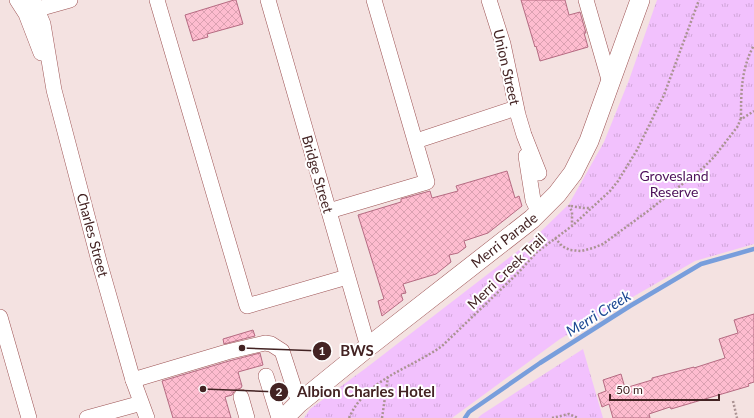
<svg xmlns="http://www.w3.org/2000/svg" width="754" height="418" viewBox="0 0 754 418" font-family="Lato,sans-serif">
  <defs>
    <pattern id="grass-tufts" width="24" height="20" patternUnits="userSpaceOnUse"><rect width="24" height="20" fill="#f2c1fd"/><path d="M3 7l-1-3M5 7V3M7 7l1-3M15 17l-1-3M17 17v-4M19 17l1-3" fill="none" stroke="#d1a6d9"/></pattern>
    <pattern id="building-cross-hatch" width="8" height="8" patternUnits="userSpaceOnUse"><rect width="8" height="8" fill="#febccf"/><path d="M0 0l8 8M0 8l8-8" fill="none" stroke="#dba1b1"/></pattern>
  </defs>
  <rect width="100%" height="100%" fill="#f4e2e1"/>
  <g fill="url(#grass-tufts)">
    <path d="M657 0H754V244L695 261 560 339 452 418H304L310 409 366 368 532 240 569 204 604 142 629 80Z"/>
    <path d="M583 349 603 418H478L481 415Z"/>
  </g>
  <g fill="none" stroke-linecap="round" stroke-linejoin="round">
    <path stroke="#789edc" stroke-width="4.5" d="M465 418 469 412 540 363 630 306 701 264 754 249"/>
  </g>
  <g fill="url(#building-cross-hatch)" stroke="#b56b82">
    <path d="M234 0H236L243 24 207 34 208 37 193 41 185 15Z"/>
    <path d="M521 0H565L569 15 580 12 586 33H584L588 47 540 61 536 46 535 47Z"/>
    <path d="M507 171 515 198 519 196 522 206 488 233 464 241 466 247 458 253 449 255 451 262 436 274 403 284 406 293 401 294 403 300 382 316 378 301 384 299 358 215 401 202V199L430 191 432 198 458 191 456 186Z"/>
    <path d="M754 314V382L748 384 749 386 671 409 670 407 649 414 650 418H613L609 404 602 407 598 394 606 391 603 380 621 374 625 388 652 380V378L694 367V368L725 358 719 339 738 333 734 320Z"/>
    <path d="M253 330 255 336 224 344 223 339Z"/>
    <path d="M260 353 263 365 238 372 242 386 241 388 235 390 232 395 225 397 231 418H173L162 381 229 361Z"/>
  </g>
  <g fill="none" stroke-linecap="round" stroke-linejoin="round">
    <g stroke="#9d5354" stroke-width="16">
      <g id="minor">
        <path d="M17 0 26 14 41 53"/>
        <path d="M33 0 43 24 54 90 99 261 133 380 147 418"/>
        <path d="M157 0 247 306 347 277"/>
        <path d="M268 0 368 347"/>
        <path d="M489 0 503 44 518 115 524 135 539 173"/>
        <path d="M586 0 610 83"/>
        <path d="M29 13 38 9 70 0"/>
        <path d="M416 141 516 108"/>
        <path d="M526 156 533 200 539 213"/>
        <path d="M329 211 427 182 374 0"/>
        <path d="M0 317 29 418"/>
        <path d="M266 376 279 418"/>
        <path d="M133 380 227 352 265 343 271 344 282 351 299 403"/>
        <path d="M241 397 247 418"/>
        <path d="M87 418 138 404"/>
      </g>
    </g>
    <g stroke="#9d5354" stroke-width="20">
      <path id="major" d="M284 418 299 403 368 347 532 219 557 194 573 173 589 141 640 0"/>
    </g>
    <g stroke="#ab9393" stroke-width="2.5" stroke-dasharray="2 2" stroke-linecap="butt">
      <path d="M741 119C741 92 741 69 754 45"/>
      <path d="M569 205 572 212V225"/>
      <path d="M571 206 583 208H591"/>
      <path d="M555 238 562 246 570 250 581 251 593 248 603 244 648 211 703 168 714 157 738 126 740 120 754 111"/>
      <path d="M733 401 737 418"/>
      <path d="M349 418C366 379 410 369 442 346L518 273 537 252 572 226 610 191 618 181 637 150 664 95 699 0"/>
      <path d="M382 418 388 377"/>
      <path d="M552 418 569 414 578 418"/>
    </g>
    <use href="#minor" stroke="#fff" stroke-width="15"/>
    <use href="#major" stroke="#fff" stroke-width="19"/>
  </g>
  <g text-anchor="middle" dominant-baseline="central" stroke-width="4" stroke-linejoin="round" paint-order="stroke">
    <g font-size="14" fill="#432323" stroke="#fff">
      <text transform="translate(507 67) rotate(77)">Union Street</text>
      <text transform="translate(318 174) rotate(74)">Bridge Street</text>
      <text transform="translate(93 235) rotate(75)">Charles Street</text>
      <text transform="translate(504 240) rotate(-38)">Merri Parade</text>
      <text transform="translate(506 271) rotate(-44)">Merri Creek Trail</text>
    </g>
    <g font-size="14" fill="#4d105a" stroke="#fff">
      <text x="674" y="175">Grovesland<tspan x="674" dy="16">Reserve</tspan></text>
    </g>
    <g font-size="15" font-style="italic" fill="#1d4993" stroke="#fff">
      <text transform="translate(598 313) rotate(-32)">Merri Creek</text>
    </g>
  </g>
  <path fill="none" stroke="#432323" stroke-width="1.5" d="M242 348L322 351M203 389L279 392"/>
  <g fill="#432323" stroke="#fff" stroke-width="1.5">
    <circle cx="242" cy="348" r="4"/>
    <circle cx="203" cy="389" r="4"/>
    <circle cx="322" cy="351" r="10"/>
    <circle cx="279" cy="392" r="10"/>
  </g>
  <g font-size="12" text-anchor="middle" font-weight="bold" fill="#fff">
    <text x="322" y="355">1</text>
    <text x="279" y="396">2</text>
  </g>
  <g font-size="15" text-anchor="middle" font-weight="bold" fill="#432323" stroke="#fff" stroke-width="4" stroke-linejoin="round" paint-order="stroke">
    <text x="357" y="356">BWS</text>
    <text x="366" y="397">Albion Charles Hotel</text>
  </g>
  <path d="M610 394v6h109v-6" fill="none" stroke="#432323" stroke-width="2"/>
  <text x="616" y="394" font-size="12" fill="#432323" stroke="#ffffff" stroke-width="3" paint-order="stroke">50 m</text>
</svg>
